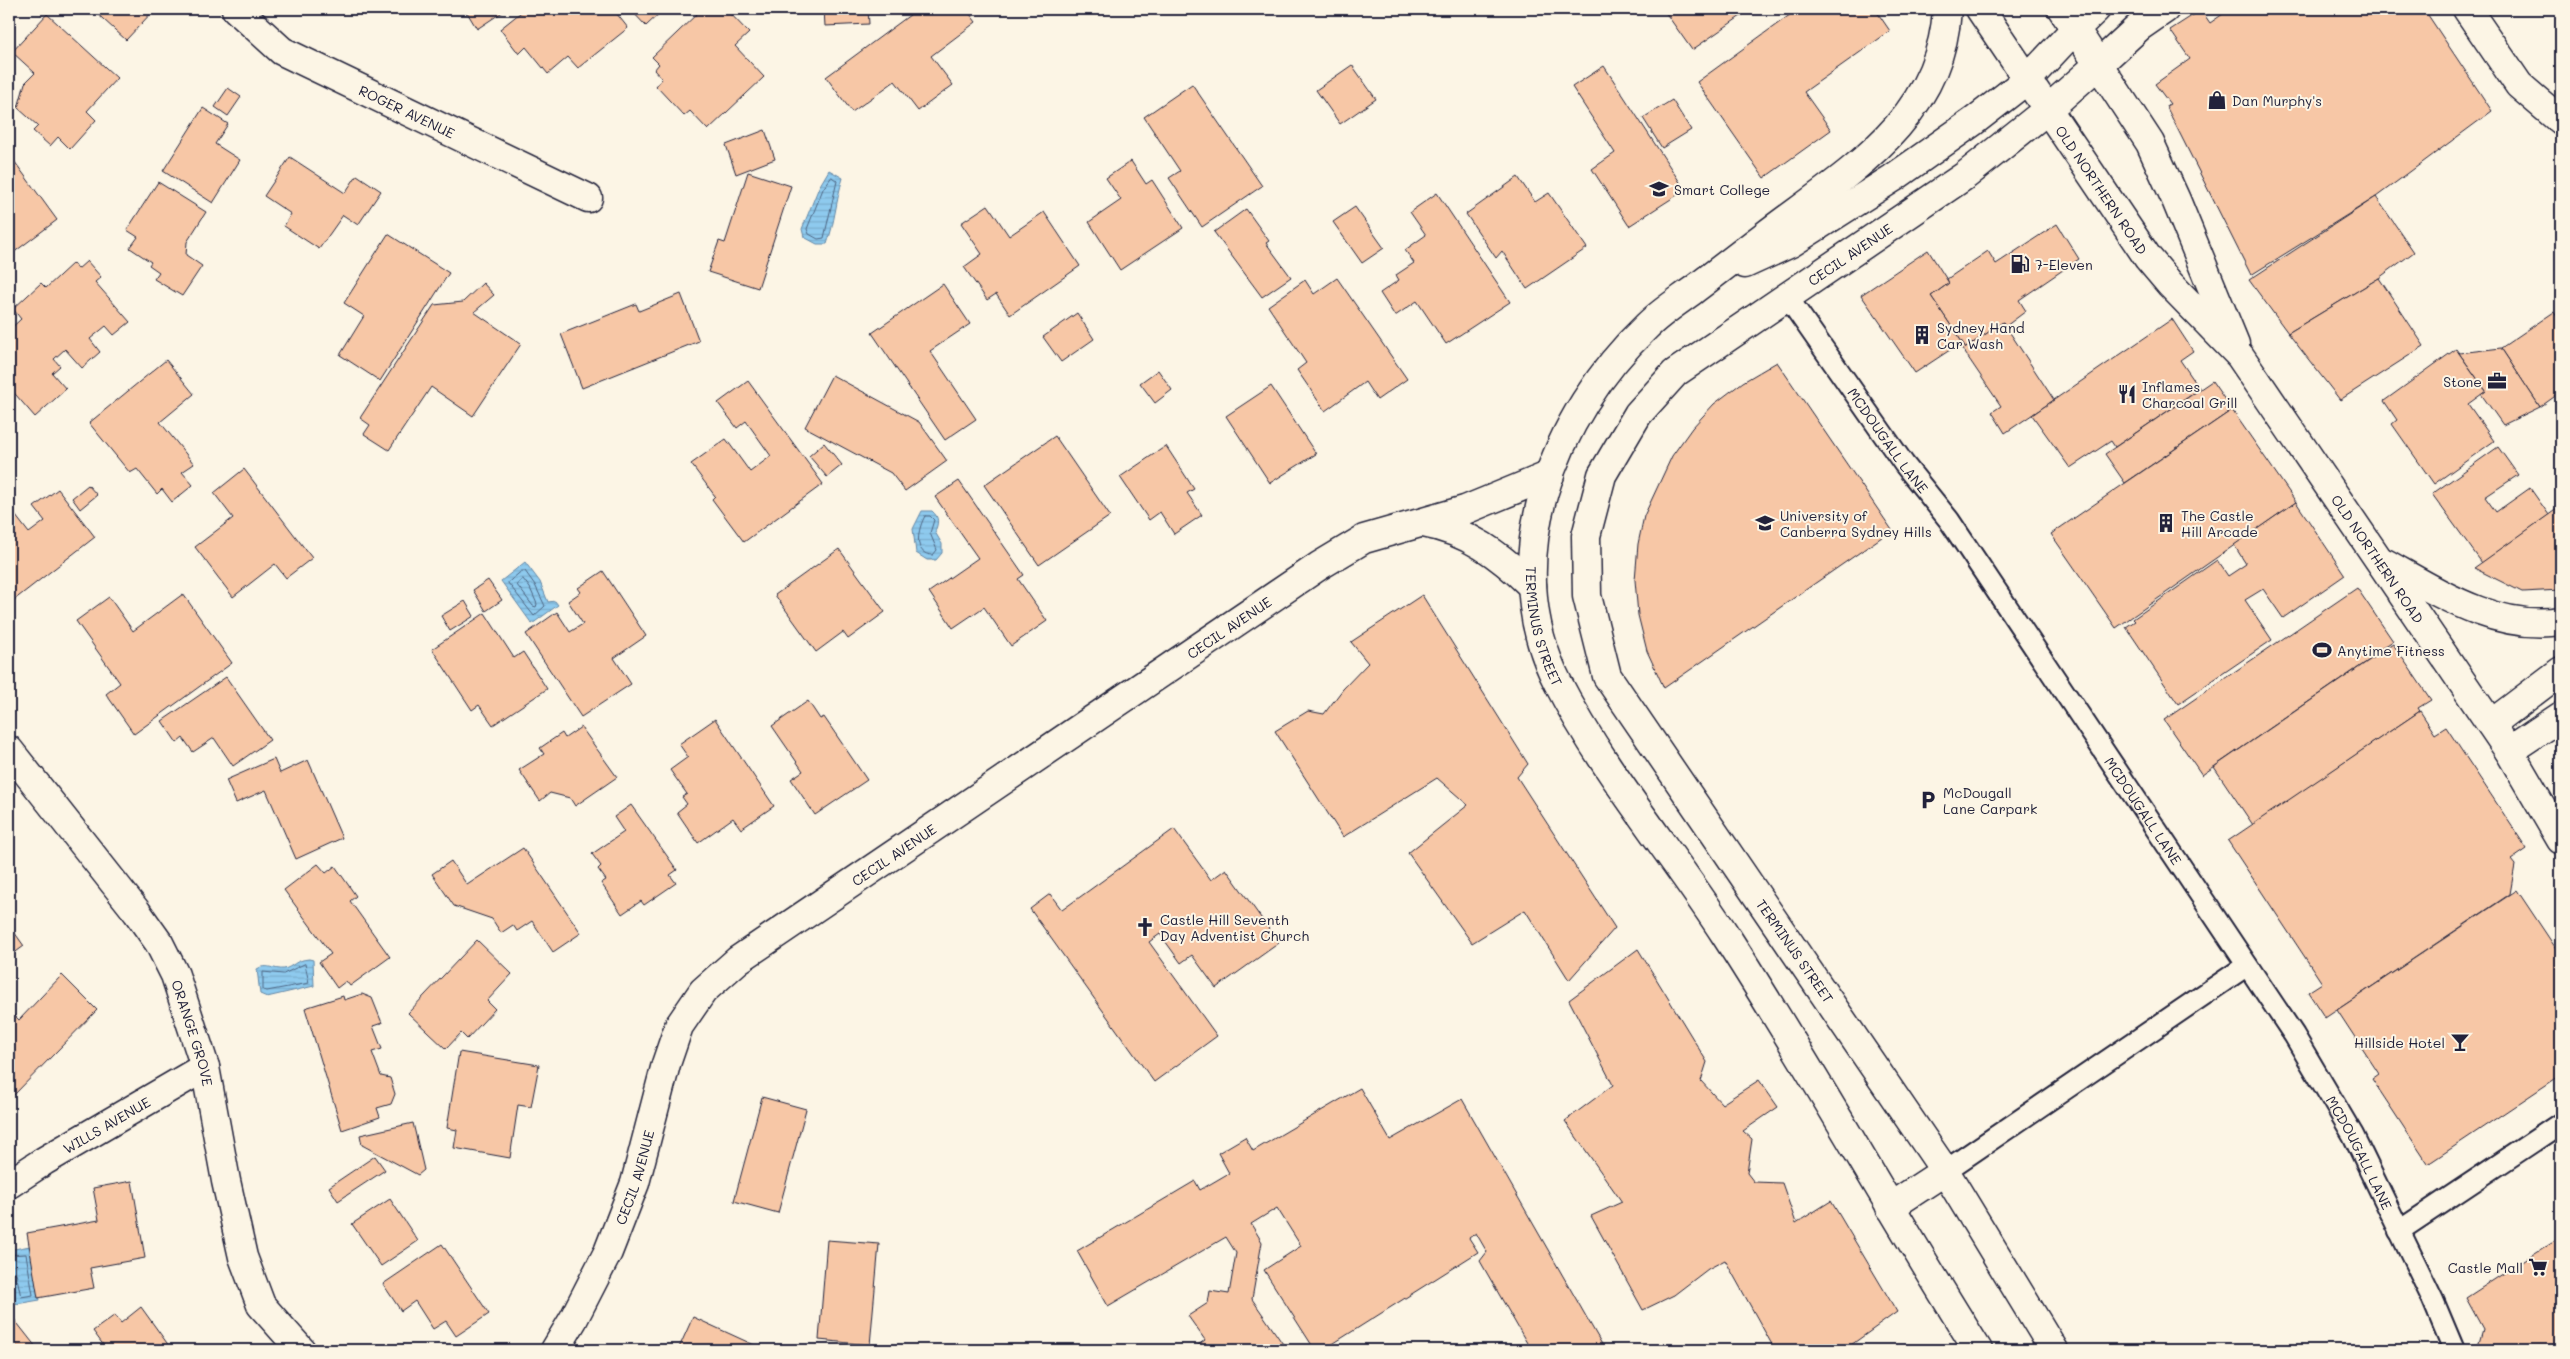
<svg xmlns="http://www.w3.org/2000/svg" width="2570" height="1359" viewBox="0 0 2570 1359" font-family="Mali,sans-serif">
  <defs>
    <pattern id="water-rules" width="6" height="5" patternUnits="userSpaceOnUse" patternTransform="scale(1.25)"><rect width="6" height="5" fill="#8ecaee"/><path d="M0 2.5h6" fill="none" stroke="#7aadcd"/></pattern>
  </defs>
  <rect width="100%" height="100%" fill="#fcf5e5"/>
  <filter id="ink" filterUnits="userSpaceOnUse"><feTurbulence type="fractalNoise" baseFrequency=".02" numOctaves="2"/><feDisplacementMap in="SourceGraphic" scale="10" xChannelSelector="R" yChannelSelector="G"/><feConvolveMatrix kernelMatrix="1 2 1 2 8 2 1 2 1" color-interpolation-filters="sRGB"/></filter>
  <g filter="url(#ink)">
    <g fill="url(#water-rules)" stroke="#6387a6">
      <path d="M829 170 843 178C836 200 835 222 827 244H817L804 237 802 229 819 187Z"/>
      <path d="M922 511H932C940 518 938 523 935 532L942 544V553L936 560H927L916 553 913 529Z"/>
      <path d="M525 562 540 582 548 602 555 601 558 605 532 624 501 581Z"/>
      <path d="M309 959 313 960 314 986 267 997 260 994 257 969C266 963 274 970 284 969 293 967 295 960 309 959Z"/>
      <path d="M30 1246 40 1300 16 1304 9 1271V1250Z"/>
    </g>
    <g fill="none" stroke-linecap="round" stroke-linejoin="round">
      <g stroke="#4d6583" stroke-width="1">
        <path d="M832 177 837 181 824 238 818 239 809 234 807 229 823 189Z"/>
        <path d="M925 516H930L934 520 930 533 937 550 933 555C912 555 918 528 925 516Z"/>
        <path d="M522 571H525L535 585 545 606 534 616 508 583Z"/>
        <path d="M523 579 530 588 537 604 536 607 533 606 517 585Z"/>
        <path d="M305 964 309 983 267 991 263 990V972L283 974Z"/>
        <path d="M9 1255 26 1254 33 1295 21 1297 16 1273 9 1270"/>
      </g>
    </g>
    <g fill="#f7c7a6" stroke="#22223b">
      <path d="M92 9H155L126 40Z"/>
      <path d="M465 9H507L477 29Z"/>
      <path d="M525 9H613L628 28 578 68 568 57 548 74 526 47 519 54 500 29Z"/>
      <path d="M630 9H664L646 26Z"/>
      <path d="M702 9H726L749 33 735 46 764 77 708 130 690 111 684 116 656 86 662 79 654 70 659 64 652 57Z"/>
      <path d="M809 9H868L869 24 825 26 824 10Z"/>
      <path d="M918 9H966L976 22 931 56 953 85 918 111 895 81 852 112 826 77Z"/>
      <path d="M1663 9H1751L1692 50Z"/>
      <path d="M1798 9H1875L1890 31 1804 92 1831 130 1764 178 1697 82Z"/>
      <path d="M2230 9H2424L2492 111 2376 197 2251 275 2166 106 2170 104 2155 84 2190 59 2170 30 2201 10 2210 23Z"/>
      <path d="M47 14 117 78 87 111 96 120 70 149 58 137 50 146 33 131 38 126 18 108 25 83 35 73 12 52Z"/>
      <path d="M1352 65 1376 99 1340 124 1316 90Z"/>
      <path d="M1604 66 1685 190 1629 226 1592 169 1615 153 1572 87Z"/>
      <path d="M1192 84 1262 186 1202 227 1169 178 1180 171 1144 117Z"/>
      <path d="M228 88 241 97 228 116 215 107Z"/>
      <path d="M1672 100 1691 130 1662 148 1643 118Z"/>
      <path d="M203 108 228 124 215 144 240 160 213 203 163 171Z"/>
      <path d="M765 130 775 159 736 174 726 145Z"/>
      <path d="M9 154 57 220 13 253 9 248Z"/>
      <path d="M290 157 345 193 357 175 381 191 358 225 343 215 319 249 284 226 291 214 264 196Z"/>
      <path d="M1131 161 1146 184 1152 180 1183 228 1120 270 1089 222 1121 200 1106 178Z"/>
      <path d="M748 172 791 186 758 288 708 272 719 241 725 243Z"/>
      <path d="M1518 177 1535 202 1549 193 1587 248 1527 289 1502 251 1496 258 1466 214Z"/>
      <path d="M158 182 206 212 187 242 186 255 202 266 182 296 154 279 159 272 149 265 151 262 130 248 138 237 127 230Z"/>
      <path d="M1437 193 1510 302 1446 344 1417 301 1395 316 1380 293 1399 280 1396 275 1414 263 1405 250 1426 235 1410 212Z"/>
      <path d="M2376 197 2414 252 2379 278 2288 333 2249 280Z"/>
      <path d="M988 205 1009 236 1044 212 1080 266 1010 315 996 294 987 300 964 267 982 254 961 223Z"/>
      <path d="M1355 207 1384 248 1362 263 1333 222Z"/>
      <path d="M1246 209 1269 241 1266 243 1291 277 1262 297 1214 232Z"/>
      <path d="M2057 224 2079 259 2019 300 2026 311 2006 326 2003 322 1966 348 1931 296 1949 283 1947 279 1988 251 1996 264Z"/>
      <path d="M388 234 449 273 380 381 340 355 364 316 344 303Z"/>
      <path d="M1928 250 1949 283 1931 296 1966 348 2003 322 2054 400 2005 433 1992 412 2001 406 1959 344 1915 373 1861 295Z"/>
      <path d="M87 261 101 277 95 282 130 322 114 335 106 326 90 339 100 352 82 368 65 349 54 359 60 366 52 373 66 389 35 417 9 387V330L21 319 13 309 41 283 46 288 73 263 78 269Z"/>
      <path d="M1337 278 1407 379 1377 400 1365 382 1325 411 1297 370 1306 363 1268 306 1305 280 1314 294Z"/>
      <path d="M2379 278 2424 346 2340 400 2288 333Z"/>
      <path d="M483 283 494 295 474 312 521 344 473 416 431 387 389 450 364 434 370 425 360 418 434 305 463 302Z"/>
      <path d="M943 284 970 324 930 351 976 419 945 440 872 333Z"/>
      <path d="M681 294 699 341 582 388 561 334 636 304 639 311Z"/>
      <path d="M2554 312 2561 323V392L2540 407 2501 348Z"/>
      <path d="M1077 313 1094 339 1061 362 1043 337Z"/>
      <path d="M2172 319 2193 351 2180 360 2200 389 2115 447 2111 441 2070 468 2032 415Z"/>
      <path d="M2501 348 2540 407 2503 425 2481 394 2486 391 2459 353Z"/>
      <path d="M2456 349 2486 391 2468 404 2494 441 2434 484 2392 424 2397 420 2384 401Z"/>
      <path d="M166 360 194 394 160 422 194 464 182 472 193 485 172 502 162 489 157 494 137 469 130 473 89 423Z"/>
      <path d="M1777 362 1892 530 1664 688 1647 651 1638 615 1635 580 1638 544 1644 516 1672 456 1692 428 1714 404 1743 382Z"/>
      <path d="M1158 370 1172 390 1155 403 1140 383Z"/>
      <path d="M832 375 919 422 947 461 905 491 891 473 805 427Z"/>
      <path d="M748 381 823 484 744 542 712 499 715 496 691 464 726 439 750 472 771 456 746 421 737 428 718 403Z"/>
      <path d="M2212 381 2232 410 2125 483 2105 454Z"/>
      <path d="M1271 386 1316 454 1270 483 1226 416Z"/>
      <path d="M2232 410 2296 502 2116 628 2051 534Z"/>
      <path d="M1055 436 1110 516 1039 565 984 485Z"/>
      <path d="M824 443 842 465 827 477 809 456Z"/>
      <path d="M1166 446 1194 489 1187 493 1202 515 1174 534 1160 512 1149 520 1120 477Z"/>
      <path d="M2498 447 2518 475 2485 497 2496 512 2530 488 2549 515 2482 563 2432 494Z"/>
      <path d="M244 469 312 558 286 578 275 564 233 597 195 547 233 518 214 493Z"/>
      <path d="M959 481 1024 575 1018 579 1047 621 1011 646 984 607 953 628 929 592 978 558 935 497Z"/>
      <path d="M88 485 97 495 80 509 72 498Z"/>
      <path d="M58 489 95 537 14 600 9 593V507L29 533 45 521 34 507Z"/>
      <path d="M2296 502 2345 575 2283 618 2263 589 2245 600 2272 640 2178 704 2126 627 2135 621 2133 619 2217 560 2228 576 2246 564 2234 545Z"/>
      <path d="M2561 506V590L2522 592 2474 568Z"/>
      <path d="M839 549 885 612 848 639 843 632 816 652 775 595Z"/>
      <path d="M603 571 646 636 614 658 631 684 581 717 526 634 557 612 570 632 583 624 568 601 581 592 578 588Z"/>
      <path d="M488 580 502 600 486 611 473 590Z"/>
      <path d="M2357 588 2393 641 2379 650 2381 652 2202 775 2164 720Z"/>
      <path d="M183 594 232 663 134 734 106 694 120 683 76 621 109 597 133 631Z"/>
      <path d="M1422 595 1528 764 1517 777 1615 928 1569 980 1525 910 1472 943 1408 853 1468 805 1437 778 1343 837 1275 731 1308 711 1324 714 1343 689 1368 663 1351 642Z"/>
      <path d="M465 601 474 616 450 631 441 616Z"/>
      <path d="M485 613 514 658 523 652 547 689 493 725 479 705 472 710 432 649Z"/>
      <path d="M2393 644 2431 700 2418 708 2420 711 2253 825 2214 767Z"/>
      <path d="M226 677 270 740 233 766 214 738 193 752 183 738 177 743 162 721Z"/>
      <path d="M808 701 820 719 824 717 867 780 815 815 791 779 803 771 772 726Z"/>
      <path d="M2420 711 2435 734 2446 727 2527 849 2511 860 2515 865 2510 894 2325 1018 2308 992 2322 983 2228 841Z"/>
      <path d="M715 719 774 806 741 829 733 818 698 843 677 812 687 804 682 797 687 794 670 770 688 757 679 744Z"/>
      <path d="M581 727 617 777 575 806 570 798 550 793 540 801 519 770 544 754 540 748 562 733 565 738Z"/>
      <path d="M274 759 280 773 308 760 342 838 296 859 266 790 236 803 226 780Z"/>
      <path d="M631 805 677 870 670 875 676 883 644 905 641 901 622 914 601 883 606 880 598 869 601 866 592 854 624 832 614 817Z"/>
      <path d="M1174 829 1211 880 1226 869 1279 943 1216 988 1192 955 1181 963 1160 934 1149 942 1217 1036 1154 1082 1030 909 1050 894 1062 910Z"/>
      <path d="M523 848 581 933 553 952 532 921 517 931 513 925 501 933 492 919 454 906 432 874 451 861 467 885Z"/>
      <path d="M318 864 326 873 335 866 356 896 350 901 390 957 350 986 346 981 337 988 319 962 331 954 284 890Z"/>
      <path d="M2517 890 2561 956V1075L2428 1164 2372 1079 2379 1074 2337 1010Z"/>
      <path d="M9 925 24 946 9 957Z"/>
      <path d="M477 940 512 974 487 1001 495 1009 467 1039 461 1033 446 1049 408 1013Z"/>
      <path d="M1638 949 1707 1062 1701 1081 1722 1104 1759 1080 1778 1107 1743 1131 1752 1139 1747 1173 1754 1182 1782 1183 1796 1223 1831 1201 1897 1312 1844 1350H1775L1725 1260 1708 1269 1674 1295 1643 1310 1591 1216 1622 1202 1565 1121 1613 1085 1569 1000Z"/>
      <path d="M62 975 97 1010 12 1097 9 1093V1010L19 1020Z"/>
      <path d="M362 994 372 998 382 1023 373 1026 382 1049 372 1052 381 1076 390 1078 395 1094 391 1104 377 1108 380 1117 342 1130 305 1008 343 996 344 1000Z"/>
      <path d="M459 1052 539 1065 531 1107 518 1105 510 1158 454 1148 457 1130 447 1128Z"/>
      <path d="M1360 1088 1390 1140 1462 1099 1604 1348 1600 1350H1531L1480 1261 1487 1252 1476 1233 1469 1238 1478 1252 1323 1350H1315L1264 1270 1301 1246 1277 1208 1251 1224 1262 1242 1252 1299 1287 1350H1191L1205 1340 1188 1316 1208 1303 1210 1291 1229 1294 1236 1253 1226 1237 1108 1306 1077 1251 1195 1181 1200 1190 1229 1173 1218 1153 1245 1137 1253 1151Z"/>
      <path d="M762 1097 806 1109 778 1213 734 1201Z"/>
      <path d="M413 1123 424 1170 418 1175 362 1145 360 1135Z"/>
      <path d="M375 1156 385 1170 338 1201 329 1187Z"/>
      <path d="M132 1181 145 1258 90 1268 94 1288 38 1298 27 1233 99 1220 93 1188Z"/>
      <path d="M390 1199 418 1241 381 1266 352 1224Z"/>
      <path d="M2561 1236V1350H2477L2483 1329 2466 1298Z"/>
      <path d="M827 1240 879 1244 870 1345 819 1340Z"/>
      <path d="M442 1244 489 1314 456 1336 446 1321 433 1329 415 1301 401 1311 383 1284Z"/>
      <path d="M141 1307 172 1350H107L93 1331 115 1315 121 1323Z"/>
      <path d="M693 1317 765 1350H678Z"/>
      <path d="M14 1319 36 1347 32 1350H9V1323Z"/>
    </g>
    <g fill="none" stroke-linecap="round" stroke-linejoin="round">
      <g stroke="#22223b" stroke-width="24">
        <g id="service">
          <path id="s1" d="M1788 298 1904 464 1949 520 2294 1035 2353 1135 2433 1300 2454 1350"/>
          <path d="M1945 1171 2246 966"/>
          <path d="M2399 1231 2561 1123"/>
        </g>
      </g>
      <g stroke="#22223b" stroke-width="31">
        <g id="minor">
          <path id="s2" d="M236 9 282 51 588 198"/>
          <path d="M2467 9 2519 85 2561 121"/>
          <path d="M2076 28 2096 9"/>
          <path d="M2100 63 2139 27 2165 9"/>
          <path d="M1423 523C1468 531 1500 555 1532 586"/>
          <path id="s3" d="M9 750 137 912 159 943 175 975 205 1067 226 1181 243 1257 261 1305 301 1350"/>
          <path id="s4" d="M9 1184 44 1161 205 1067"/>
          <path id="s5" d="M555 1350 573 1320 608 1252 635 1183 666 1064 679 1026 703 991 738 960 1319 566 1364 539 1465 510 1550 475"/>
        </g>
      </g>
      <g stroke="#22223b" stroke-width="31">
        <path id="tertiary" d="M2509 751 2561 840"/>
      </g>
      <g stroke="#22223b" stroke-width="31">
        <g id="primary">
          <path id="s6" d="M1947 9C1941 121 1845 174 1764 236 1740 254 1716 273 1692 291 1677 302 1660 313 1647 326 1554 414 1495 561 1558 683 1604 773 1671 851 1726 936 1814 1072 1892 1214 1978 1350"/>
          <path id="s7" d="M1980 9 2148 258 2170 284 2240 356 2509 751 2561 716"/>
          <path d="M2062 9 2150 143 2176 200 2235 344"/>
          <path d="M1745 264 1791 243 1893 178 1974 121 2028 79 2076 28"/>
          <path d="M2385 563C2439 593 2496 631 2561 621"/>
          <path d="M2491 724 2561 671"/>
          <path d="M1890 1207 1945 1171"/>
          <path id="s8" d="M2054 1350 1945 1171 1607 676 1587 596 1586 536 1602 475 1638 414 1675 373 1966 175 2047 110 2100 63"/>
        </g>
      </g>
      <use href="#service" stroke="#fcf5e5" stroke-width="20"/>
      <use href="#minor" stroke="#fcf5e5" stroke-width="28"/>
      <use href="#tertiary" stroke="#fcf5e5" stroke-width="28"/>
      <use href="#primary" stroke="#fcf5e5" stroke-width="28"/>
    </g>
  </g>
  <defs>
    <g id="shop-bare" transform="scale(1.5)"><path d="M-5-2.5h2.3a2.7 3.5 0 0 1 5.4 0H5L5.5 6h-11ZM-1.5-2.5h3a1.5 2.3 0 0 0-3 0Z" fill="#22223b" stroke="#fcf5e5" stroke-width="2.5" paint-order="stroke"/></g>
    <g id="school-bare" transform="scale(1.5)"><path d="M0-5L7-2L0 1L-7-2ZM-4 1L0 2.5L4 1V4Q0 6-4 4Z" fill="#22223b" stroke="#fcf5e5" stroke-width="2.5" paint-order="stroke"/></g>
    <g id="fuel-bare" transform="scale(1.5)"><path d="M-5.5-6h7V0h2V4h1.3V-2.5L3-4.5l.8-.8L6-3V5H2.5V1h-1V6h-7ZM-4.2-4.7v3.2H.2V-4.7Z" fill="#22223b" stroke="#fcf5e5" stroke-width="2.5" paint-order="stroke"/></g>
    <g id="building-bare" transform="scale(1.5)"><path d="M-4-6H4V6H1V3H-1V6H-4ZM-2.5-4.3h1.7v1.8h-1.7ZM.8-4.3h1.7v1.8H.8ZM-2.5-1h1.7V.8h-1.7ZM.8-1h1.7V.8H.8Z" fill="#22223b" stroke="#fcf5e5" stroke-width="2.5" paint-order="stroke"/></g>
    <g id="office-bare" transform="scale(1.5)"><path d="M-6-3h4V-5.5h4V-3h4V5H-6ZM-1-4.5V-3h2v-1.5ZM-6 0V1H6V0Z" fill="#22223b" stroke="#fcf5e5" stroke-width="2.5" paint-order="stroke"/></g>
    <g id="restaurant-bare" transform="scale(1.5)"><path d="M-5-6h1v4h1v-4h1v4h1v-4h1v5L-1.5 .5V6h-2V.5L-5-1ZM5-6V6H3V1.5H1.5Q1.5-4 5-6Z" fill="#22223b" stroke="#fcf5e5" stroke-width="2.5" paint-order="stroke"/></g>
    <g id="university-bare" transform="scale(1.5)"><path d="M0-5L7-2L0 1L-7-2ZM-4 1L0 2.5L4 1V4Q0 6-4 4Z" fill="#22223b" stroke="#fcf5e5" stroke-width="2.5" paint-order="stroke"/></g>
    <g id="stadium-bare" transform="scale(1.5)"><path d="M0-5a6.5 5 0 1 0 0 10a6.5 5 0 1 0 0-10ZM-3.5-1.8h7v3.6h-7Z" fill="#22223b" stroke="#fcf5e5" stroke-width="2.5" paint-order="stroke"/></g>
    <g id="parking-bare" transform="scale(1.5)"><path d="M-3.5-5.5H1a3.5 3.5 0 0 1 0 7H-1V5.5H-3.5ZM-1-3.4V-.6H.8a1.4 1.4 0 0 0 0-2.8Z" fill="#22223b" stroke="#fcf5e5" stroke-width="2.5" paint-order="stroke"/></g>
    <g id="church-bare" transform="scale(1.5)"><path d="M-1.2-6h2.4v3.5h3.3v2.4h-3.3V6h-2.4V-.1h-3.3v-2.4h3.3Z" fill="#22223b" stroke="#fcf5e5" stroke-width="2.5" paint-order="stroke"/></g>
    <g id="bar-bare" transform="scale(1.5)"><path d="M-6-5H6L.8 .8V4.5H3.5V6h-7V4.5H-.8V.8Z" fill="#22223b" stroke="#fcf5e5" stroke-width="2.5" paint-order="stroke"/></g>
    <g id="supermarket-bare" transform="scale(1.5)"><path d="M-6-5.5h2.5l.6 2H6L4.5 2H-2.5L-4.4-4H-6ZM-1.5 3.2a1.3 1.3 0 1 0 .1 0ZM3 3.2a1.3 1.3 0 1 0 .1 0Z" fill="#22223b" stroke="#fcf5e5" stroke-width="2.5" paint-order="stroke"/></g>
  </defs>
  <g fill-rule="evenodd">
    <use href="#shop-bare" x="2217" y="100"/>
    <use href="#school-bare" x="1659" y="189"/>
    <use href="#fuel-bare" x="2020" y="264"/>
    <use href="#building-bare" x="1922" y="335"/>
    <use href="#office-bare" x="2497" y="381"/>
    <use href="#restaurant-bare" x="2127" y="394"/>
    <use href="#university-bare" x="1765" y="523"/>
    <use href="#building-bare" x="2166" y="523"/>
    <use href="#stadium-bare" x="2322" y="650"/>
    <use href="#parking-bare" x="1928" y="800"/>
    <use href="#church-bare" x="1145" y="927"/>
    <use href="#bar-bare" x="2460" y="1042"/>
    <use href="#supermarket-bare" x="2538" y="1267"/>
  </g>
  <g text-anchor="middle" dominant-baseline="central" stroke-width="4" stroke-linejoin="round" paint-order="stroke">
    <g font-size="14" fill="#22223b" stroke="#fcf5e5" text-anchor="start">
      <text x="2232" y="100">Dan Murphy's</text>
      <text x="1674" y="189">Smart College</text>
      <text x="2035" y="264">7-Eleven</text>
      <text x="1937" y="327">Sydney Hand<tspan x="1937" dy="16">Car Wash</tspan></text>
      <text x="2482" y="381" text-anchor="end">Stone</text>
      <text x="2142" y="386">Inflames<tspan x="2142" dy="16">Charcoal Grill</tspan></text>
      <text x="1780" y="515">University of<tspan x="1780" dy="16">Canberra Sydney Hills</tspan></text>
      <text x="2181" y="515">The Castle<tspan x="2181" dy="16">Hill Arcade</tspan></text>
      <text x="2337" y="650">Anytime Fitness</text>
      <text x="1943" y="792">McDougall<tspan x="1943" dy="16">Lane Carpark</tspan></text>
      <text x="1160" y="919">Castle Hill Seventh<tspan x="1160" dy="16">Day Adventist Church</tspan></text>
      <text x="2445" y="1042" text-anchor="end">Hillside Hotel</text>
      <text x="2523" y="1267" text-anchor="end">Castle Mall</text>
    </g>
    <g font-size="14" fill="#22223b" stroke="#fcf5e5">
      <text stroke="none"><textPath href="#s2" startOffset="201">ROGER AVENUE</textPath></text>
      <text stroke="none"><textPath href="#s7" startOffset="218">OLD NORTHERN ROAD</textPath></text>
      <text stroke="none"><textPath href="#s8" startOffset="1352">CECIL AVENUE</textPath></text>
      <text stroke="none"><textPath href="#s1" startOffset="174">MCDOUGALL LANE</textPath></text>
      <text stroke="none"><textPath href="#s7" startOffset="680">OLD NORTHERN ROAD</textPath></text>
      <text stroke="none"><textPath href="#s6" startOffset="785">TERMINUS STREET</textPath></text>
      <text stroke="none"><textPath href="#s5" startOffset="1031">CECIL AVENUE</textPath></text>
      <text stroke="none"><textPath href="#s1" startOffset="624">MCDOUGALL LANE</textPath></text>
      <text stroke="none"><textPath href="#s5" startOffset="626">CECIL AVENUE</textPath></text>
      <text transform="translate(1795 951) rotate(55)">TERMINUS STREET</text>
      <text stroke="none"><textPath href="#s3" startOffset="341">ORANGE GROVE</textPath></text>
      <text stroke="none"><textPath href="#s4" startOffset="114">WILLS AVENUE</textPath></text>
      <text stroke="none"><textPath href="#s1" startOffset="1029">MCDOUGALL LANE</textPath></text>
      <text stroke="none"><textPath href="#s5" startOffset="191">CECIL AVENUE</textPath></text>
    </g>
  </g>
  <rect width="2570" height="1359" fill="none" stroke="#fcf5e5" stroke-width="30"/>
  <rect x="15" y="15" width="2540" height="1329" fill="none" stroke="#22223b" stroke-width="2" filter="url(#ink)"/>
</svg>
